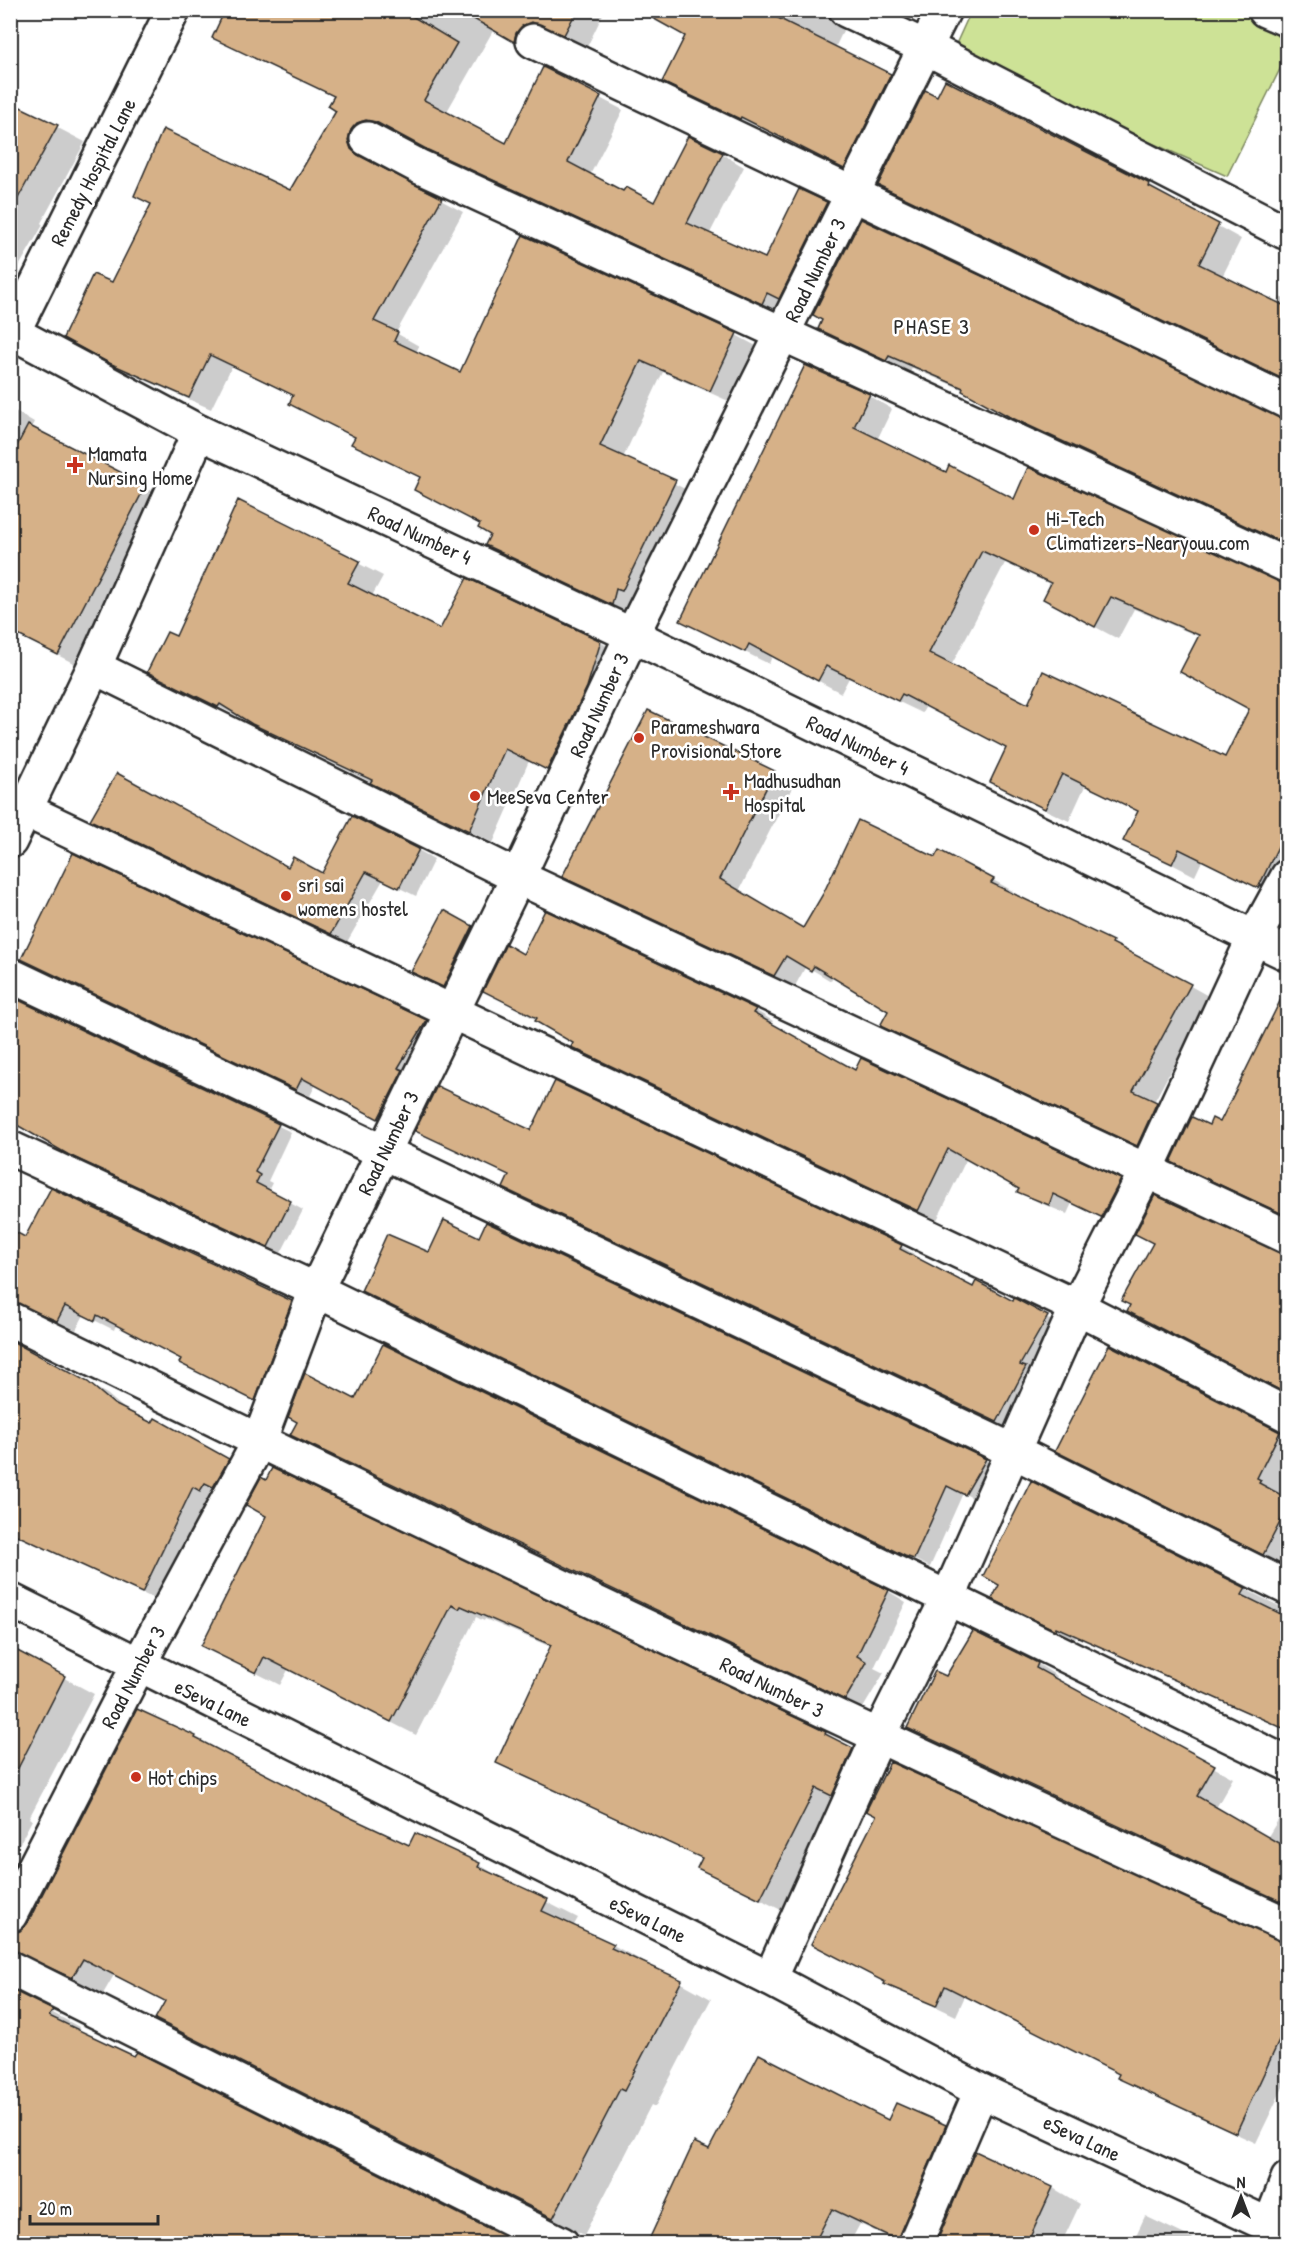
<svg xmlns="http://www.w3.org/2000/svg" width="1298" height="2254" viewBox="0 0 1298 2254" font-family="'Patrick Hand',sans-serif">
  <rect width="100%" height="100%" fill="#fff"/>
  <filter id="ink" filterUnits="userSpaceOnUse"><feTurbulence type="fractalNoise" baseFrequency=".0167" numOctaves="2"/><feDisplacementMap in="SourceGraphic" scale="12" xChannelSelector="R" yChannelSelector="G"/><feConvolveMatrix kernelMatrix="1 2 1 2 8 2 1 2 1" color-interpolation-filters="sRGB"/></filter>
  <g filter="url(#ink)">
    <path fill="#cde296" stroke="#7c8660" stroke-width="1.5" d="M1272 10 1287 17V55L1227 176 951 55 971 11Z"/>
    <g fill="#0003" fill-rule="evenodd">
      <path d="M227 10H605L587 47 554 34 537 53 494 29 446 113 507 145 544 69 623 110 590 175 624 193 655 205 722 154 744 167 709 235 765 260 799 191 848 216 785 315 452 162 400 134 390 132 380 135 370 154 373 164 463 212 396 333 419 346 416 353 460 374 736 335 758 347 733 403 663 372 623 458 697 495 634 616 487 545 492 534 481 525 416 490 421 478 375 456 353 444 356 437 291 403 294 396 232 366 211 409 131 374 87 350 112 284 291 191 338 111 335 97 214 37Z"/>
      <path d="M651 10H853L835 48 912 88 866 180 664 81 686 36Z"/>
      <path d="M10 103 85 142 41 223 43 225 10 282Z"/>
      <path d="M1288 118V131L1283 128Z"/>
      <path d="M880 184 1149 185 1172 198 1171 200 1241 239 1222 277 1276 304 1280 297 1288 301V382Z"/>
      <path d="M820 329 1288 422V546L1035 430 964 390 912 368 910 373Z"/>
      <path d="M869 396 892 409 877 440 947 474 1015 501 1288 586V887L1281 900 1202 861 1195 876 1125 840 1139 812 1085 786 1069 821 1014 795 991 782 1008 748 926 706 922 713 849 678 841 693 772 656 769 664 682 621ZM1005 563 1052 585 1067 612 1118 639 1134 609 1200 637 1251 709 1226 759 1028 706 951 666Z"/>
      <path d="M10 408 34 422 31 428 171 501 85 669 10 631Z"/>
      <path d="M238 502 383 576 372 596 441 631 600 642 624 656 571 783 529 761 493 843 149 672 176 639Z"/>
      <path d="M648 712 794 784 739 891 804 930 935 859 993 880 1013 891 1011 894 1112 942 1210 997 1154 1102 1177 1115 1157 1156 902 1036 882 1025 890 1010 834 976 831 981 806 966 795 986 564 876Z"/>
      <path d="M92 819 322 875 418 850 434 859 416 896 383 880 347 942Z"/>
      <path d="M74 855 439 1030 392 1125 316 1084 310 1096 29 962Z"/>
      <path d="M444 912 482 934 454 992 423 977Z"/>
      <path d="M545 912 755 1010 773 1021 771 1025 855 1072 1120 1181 1138 1191 1120 1227 1072 1203 1067 1214 1038 1202 1019 1192 1021 1189 967 1158 937 1220 591 1057 573 1047 575 1042 503 1001Z"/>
      <path d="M1285 995 1288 997V1217L1173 1161 1209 1127 1220 1124Z"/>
      <path d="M10 998 291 1132 268 1181 272 1183 268 1191 303 1210 281 1253 83 1161Z"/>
      <path d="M417 1130 532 1132 901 1246 914 1254 912 1257 973 1289 1060 1324 1010 1429 517 1195 505 1188 511 1175Z"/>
      <path d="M10 1230 26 1239 291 1302 310 1313 273 1410 199 1372 182 1359 116 1325 114 1330 84 1315 76 1330 38 1312 28 1310 10 1326Z"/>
      <path d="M480 1239 985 1460 1001 1469 982 1503 963 1493 930 1567 379 1300 429 1254Z"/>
      <path d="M1280 1255 1288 1257V1393L1129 1311Z"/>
      <path d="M10 1335 13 1342 107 1394 128 1412 246 1471 161 1602 37 1544 10 1526Z"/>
      <path d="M355 1401 888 1591 906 1602 874 1668 884 1673 863 1708 292 1435Z"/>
      <path d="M1279 1433 1288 1435V1567L1076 1461Z"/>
      <path d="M273 1470 826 1733 876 1763 785 1912 699 1868 703 1859 522 1776 498 1762 551 1647 485 1619 484 1621 476 1617 416 1735 288 1670 280 1685 203 1646 267 1516V1482Z"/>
      <path d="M1031 1483 1279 1606 1288 1608V1731L1076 1637 1075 1640 1013 1609 1001 1585Z"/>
      <path d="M973 1633 1038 1664 1057 1676 1055 1680 1233 1778 1216 1808 1267 1838 1288 1804V1905L909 1728 946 1678Z"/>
      <path d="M10 1649 94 1694 29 1818 32 1820 10 1862Z"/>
      <path d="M138 1711 196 1737 346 1818 410 1847 416 1835 480 1865 509 1883 578 1918 573 1927 613 1945 711 1999 655 2107 651 2105 584 2235 187 2036 157 2019 166 2002 114 1975 103 1994 51 1968 10 1955V1936L20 1932 28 1924Z"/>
      <path d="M1280 1943 1288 1945V2077L1256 2143 1139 2089 1119 2077 1121 2074 965 1996 956 2016 886 1983Z"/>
      <path d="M10 1984 20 1989 27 1999 79 2027 10 2244Z"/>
      <path d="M888 2122 945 2127 972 2143 902 2244 860 2224 849 2244H648L710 2151Z"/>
      <path d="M976 2153 1053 2188 1080 2204 1061 2244H936Z"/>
      <path d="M1145 2216 1204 2244H1132Z"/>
    </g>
    <g fill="#d6b188" stroke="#2b2b2b" stroke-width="1.5" fill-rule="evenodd">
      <path d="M225 10H402L457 43 424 100 506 143 543 67 601 96 568 162 623 191 626 187 654 202 688 136 723 153 687 223 765 258 799 189 827 202 779 299 767 293 762 304 428 150 376 122 366 120 357 123 351 130 348 140 351 149 358 155 442 198 374 321 398 332 394 341 460 372 523 235 737 333 710 391 641 361 600 446 676 480 622 591 616 589 612 605 485 545 490 535 478 528 480 524 414 490 420 477 351 444 355 437 289 404 293 395 210 355 189 398 107 362 63 338 93 274 112 282 151 204 134 196 163 129 290 190 336 111 328 106 334 96 212 38Z"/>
      <path d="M458 10H577L564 35 531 22 522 26 516 33 514 42Z"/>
      <path d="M638 10H762L891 74 844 169 741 117 740 119 662 82 685 36Z"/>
      <path d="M945 80 1150 184 1149 187 1219 224 1199 264 1287 307V381L878 185 925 90 937 96Z"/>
      <path d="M10 102 58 125 10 213Z"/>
      <path d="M861 219 1287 420V545L1010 417 962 391 963 388 889 356 886 361 818 329 822 320 813 315Z"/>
      <path d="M805 365 870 394 854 427 946 472 949 465 1014 499 1028 467 1287 584V828L1258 888 1179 849 1172 864 1123 841 1138 811 1062 774 1045 809 990 782 1006 748 902 694 898 701 826 666 818 681 749 644 745 652 680 621ZM982 551 1051 583 1043 599 1095 627 1111 597 1199 635 1180 672 1249 709 1225 757 1043 671 1028 704 929 653Z"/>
      <path d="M28 425 146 485 58 655 10 631V459Z"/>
      <path d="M238 500 360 561 348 583 440 629 467 578 601 641 587 687 547 770 505 749 469 831 370 783 372 780 252 724 220 704 218 707 147 672 167 632 176 636Z"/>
      <path d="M648 710 775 771 720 879 803 928 823 894 858 820 935 857 939 850 994 879 991 883 1113 941 1112 943 1191 984 1133 1091 1157 1102 1137 1146 880 1026 888 1011 814 966 811 971 786 956 774 976 562 877Z"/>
      <path d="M117 773 288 867 293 857 322 873 352 816 419 849 399 888 366 872 331 934 90 820Z"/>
      <path d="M73 853 427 1020 398 1068 403 1070 378 1119 302 1078 296 1090 21 959Z"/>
      <path d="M444 910 473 926 443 987 411 972Z"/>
      <path d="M545 910 756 1009 753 1013 855 1070 861 1058 1121 1179 1101 1217 1053 1194 1049 1205 1017 1192 1019 1189 948 1149 918 1211 571 1047 573 1043 535 1021 537 1018 483 991 506 944 523 954Z"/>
      <path d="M1287 987V1216L1171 1162 1192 1117 1209 1125 1212 1118 1220 1122Z"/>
      <path d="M10 996 279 1124 255 1172 260 1175 256 1183 291 1201 268 1247 69 1155 10 1121Z"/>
      <path d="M555 1081 902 1245 900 1249 973 1287 976 1281 1013 1301 1014 1298 1048 1316 1020 1365 1026 1367 997 1422 503 1188 509 1175 415 1131 437 1086 531 1130Z"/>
      <path d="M51 1188 292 1301 255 1401 179 1363 181 1359 97 1315 95 1321 65 1306 57 1321 10 1301V1229L25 1237Z"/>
      <path d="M1155 1195 1287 1255V1394L1127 1311 1130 1305 1121 1301 1153 1243 1135 1234Z"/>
      <path d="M444 1220 479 1237 486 1222 986 1459 965 1495 947 1486 914 1559 905 1556 361 1291 387 1234 429 1252Z"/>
      <path d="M10 1340 88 1382 114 1404 152 1423 155 1418 229 1459 213 1487 205 1483 200 1491 193 1487 142 1593 10 1532Z"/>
      <path d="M383 1344 889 1590 857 1656 867 1662 845 1700 290 1435 297 1422 288 1417 305 1373 355 1399Z"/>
      <path d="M1109 1345 1280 1432 1257 1478 1261 1480 1259 1483 1287 1498V1509L1263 1555 1055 1451Z"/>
      <path d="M272 1468 826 1732 825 1734 853 1748 832 1796 816 1788 760 1899 697 1868 702 1858 496 1763 551 1645 461 1606 459 1609 452 1605 391 1722 264 1657 256 1673 201 1646 266 1516 246 1505 261 1477 266 1480Z"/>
      <path d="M1031 1481 1246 1588 1242 1595 1287 1617V1730L1056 1627 1055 1630 992 1599 999 1585 983 1576Z"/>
      <path d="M973 1631 1038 1663 1036 1668 1215 1765 1197 1796 1287 1848V1904L907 1728 935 1671 946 1676Z"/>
      <path d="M10 1647 65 1676 10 1784Z"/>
      <path d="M137 1709 196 1736 195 1738 347 1816 409 1845 415 1833 480 1863 478 1867 548 1899 542 1911 614 1944 611 1948 682 1980 624 2091 620 2089 553 2218 155 2019 165 2001 83 1959 72 1978 10 1950V1934L20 1931 27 1924Z"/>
      <path d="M890 1762 1287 1943V2024L1236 2133 1117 2078 1119 2074 945 1986 936 2006 884 1984 885 1982 811 1944 876 1816 866 1811Z"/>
      <path d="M10 1989 53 2010 49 2016 134 2056 137 2052 519 2244H10Z"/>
      <path d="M759 2054 888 2120 896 2103 946 2125 897 2240 832 2209 814 2244H647L694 2142 709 2149Z"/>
      <path d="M975 2151 1053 2187 1027 2244H936Z"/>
    </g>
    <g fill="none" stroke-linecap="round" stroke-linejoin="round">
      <g stroke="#2b2b2b" stroke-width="38">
        <g id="minor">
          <path d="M846 10 925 47 1285 232"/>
          <path d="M1265 10 1288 20"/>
          <path d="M533 41 1288 402"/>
          <path d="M367 139 420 167 1288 566"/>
          <path d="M10 331 199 432 632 635 1288 954"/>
          <path d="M13 332 173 10"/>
          <path d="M94 667 518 877 1288 1237"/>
          <path d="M25 810 1077 1307 1288 1415"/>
          <path d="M10 841 94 667 199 432"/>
          <path d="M10 975 1013 1451 1288 1588"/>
          <path d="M10 1148 316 1290 1288 1764"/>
          <path d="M10 1319C433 1528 859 1729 1288 1925"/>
          <path d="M10 1600 770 1979 981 2091 1288 2234"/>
          <path d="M10 1915 138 1666 259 1442 316 1290 518 877 632 635 944 10"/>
          <path d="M10 1968 562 2244"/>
          <path d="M770 1979 878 1738 948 1598 1077 1307 1147 1169 1254 938 1288 876"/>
          <path d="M1270 2225 1288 2179"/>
          <path d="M915 2244 981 2091"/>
        </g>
      </g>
      <use href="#minor" stroke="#fff" stroke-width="33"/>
    </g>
  </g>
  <g fill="#c8321e" stroke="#fff" stroke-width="2">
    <path d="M72 456h6v6h6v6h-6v6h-6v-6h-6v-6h6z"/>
    <circle cx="1034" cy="530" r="6"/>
    <circle cx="639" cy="738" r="6"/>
    <path d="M728 783h6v6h6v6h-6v6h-6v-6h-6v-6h6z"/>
    <circle cx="475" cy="796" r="6"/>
    <circle cx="286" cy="896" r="6"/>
    <circle cx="136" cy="1777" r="6"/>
  </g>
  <g text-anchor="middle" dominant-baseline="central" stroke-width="5" stroke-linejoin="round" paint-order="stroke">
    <g font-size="21" fill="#2b2b2b" stroke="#fff">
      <text transform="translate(93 172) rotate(-63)">Remedy Hospital Lane</text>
      <text transform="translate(815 270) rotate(-64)">Road Number 3</text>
      <text transform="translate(420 535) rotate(25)">Road Number 4</text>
      <text transform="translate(599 705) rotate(-65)">Road Number 3</text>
      <text transform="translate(858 745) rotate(26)">Road Number 4</text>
      <text transform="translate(388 1143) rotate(-64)">Road Number 3</text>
      <text transform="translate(133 1677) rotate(-62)">Road Number 3</text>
      <text transform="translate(772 1687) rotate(26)">Road Number 3</text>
      <text transform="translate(213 1703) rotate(26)">eSeva Lane</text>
      <text transform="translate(648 1919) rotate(26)">eSeva Lane</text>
      <text transform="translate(1082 2138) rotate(25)">eSeva Lane</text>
    </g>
    <g font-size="21" fill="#2b2b2b" stroke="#fff" text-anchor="start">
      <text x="88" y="453">Mamata<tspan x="88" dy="24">Nursing Home</tspan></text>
      <text x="1046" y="518">Hi-Tech<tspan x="1046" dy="24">Climatizers-Nearyouu.com</tspan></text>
      <text x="651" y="726">Parameshwara<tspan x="651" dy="24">Provisional Store</tspan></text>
      <text x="744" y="780">Madhusudhan<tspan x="744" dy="24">Hospital</tspan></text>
      <text x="487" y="796">MeeSeva Center</text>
      <text x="298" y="884">sri sai<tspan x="298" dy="24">womens hostel</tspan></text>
      <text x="148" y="1777">Hot chips</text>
    </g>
    <g font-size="22" letter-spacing="1.5" fill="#2b2b2b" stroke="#fff">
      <text x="932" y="326">PHASE 3</text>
    </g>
  </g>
  <rect width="1298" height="2254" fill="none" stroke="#fff" stroke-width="36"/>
  <rect x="18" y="18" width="1262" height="2218" fill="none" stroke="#2b2b2b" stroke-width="2" filter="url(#ink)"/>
  <g transform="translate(1241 2197)" stroke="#ffffff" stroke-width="4.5" paint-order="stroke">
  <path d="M0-4.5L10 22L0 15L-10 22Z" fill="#2b2b2b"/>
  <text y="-9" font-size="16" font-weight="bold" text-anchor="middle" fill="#2b2b2b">N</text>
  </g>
  <path d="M30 2215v9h128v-9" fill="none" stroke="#2b2b2b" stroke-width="3"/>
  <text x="39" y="2215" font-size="18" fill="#2b2b2b" stroke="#ffffff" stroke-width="4.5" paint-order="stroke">20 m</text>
</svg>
